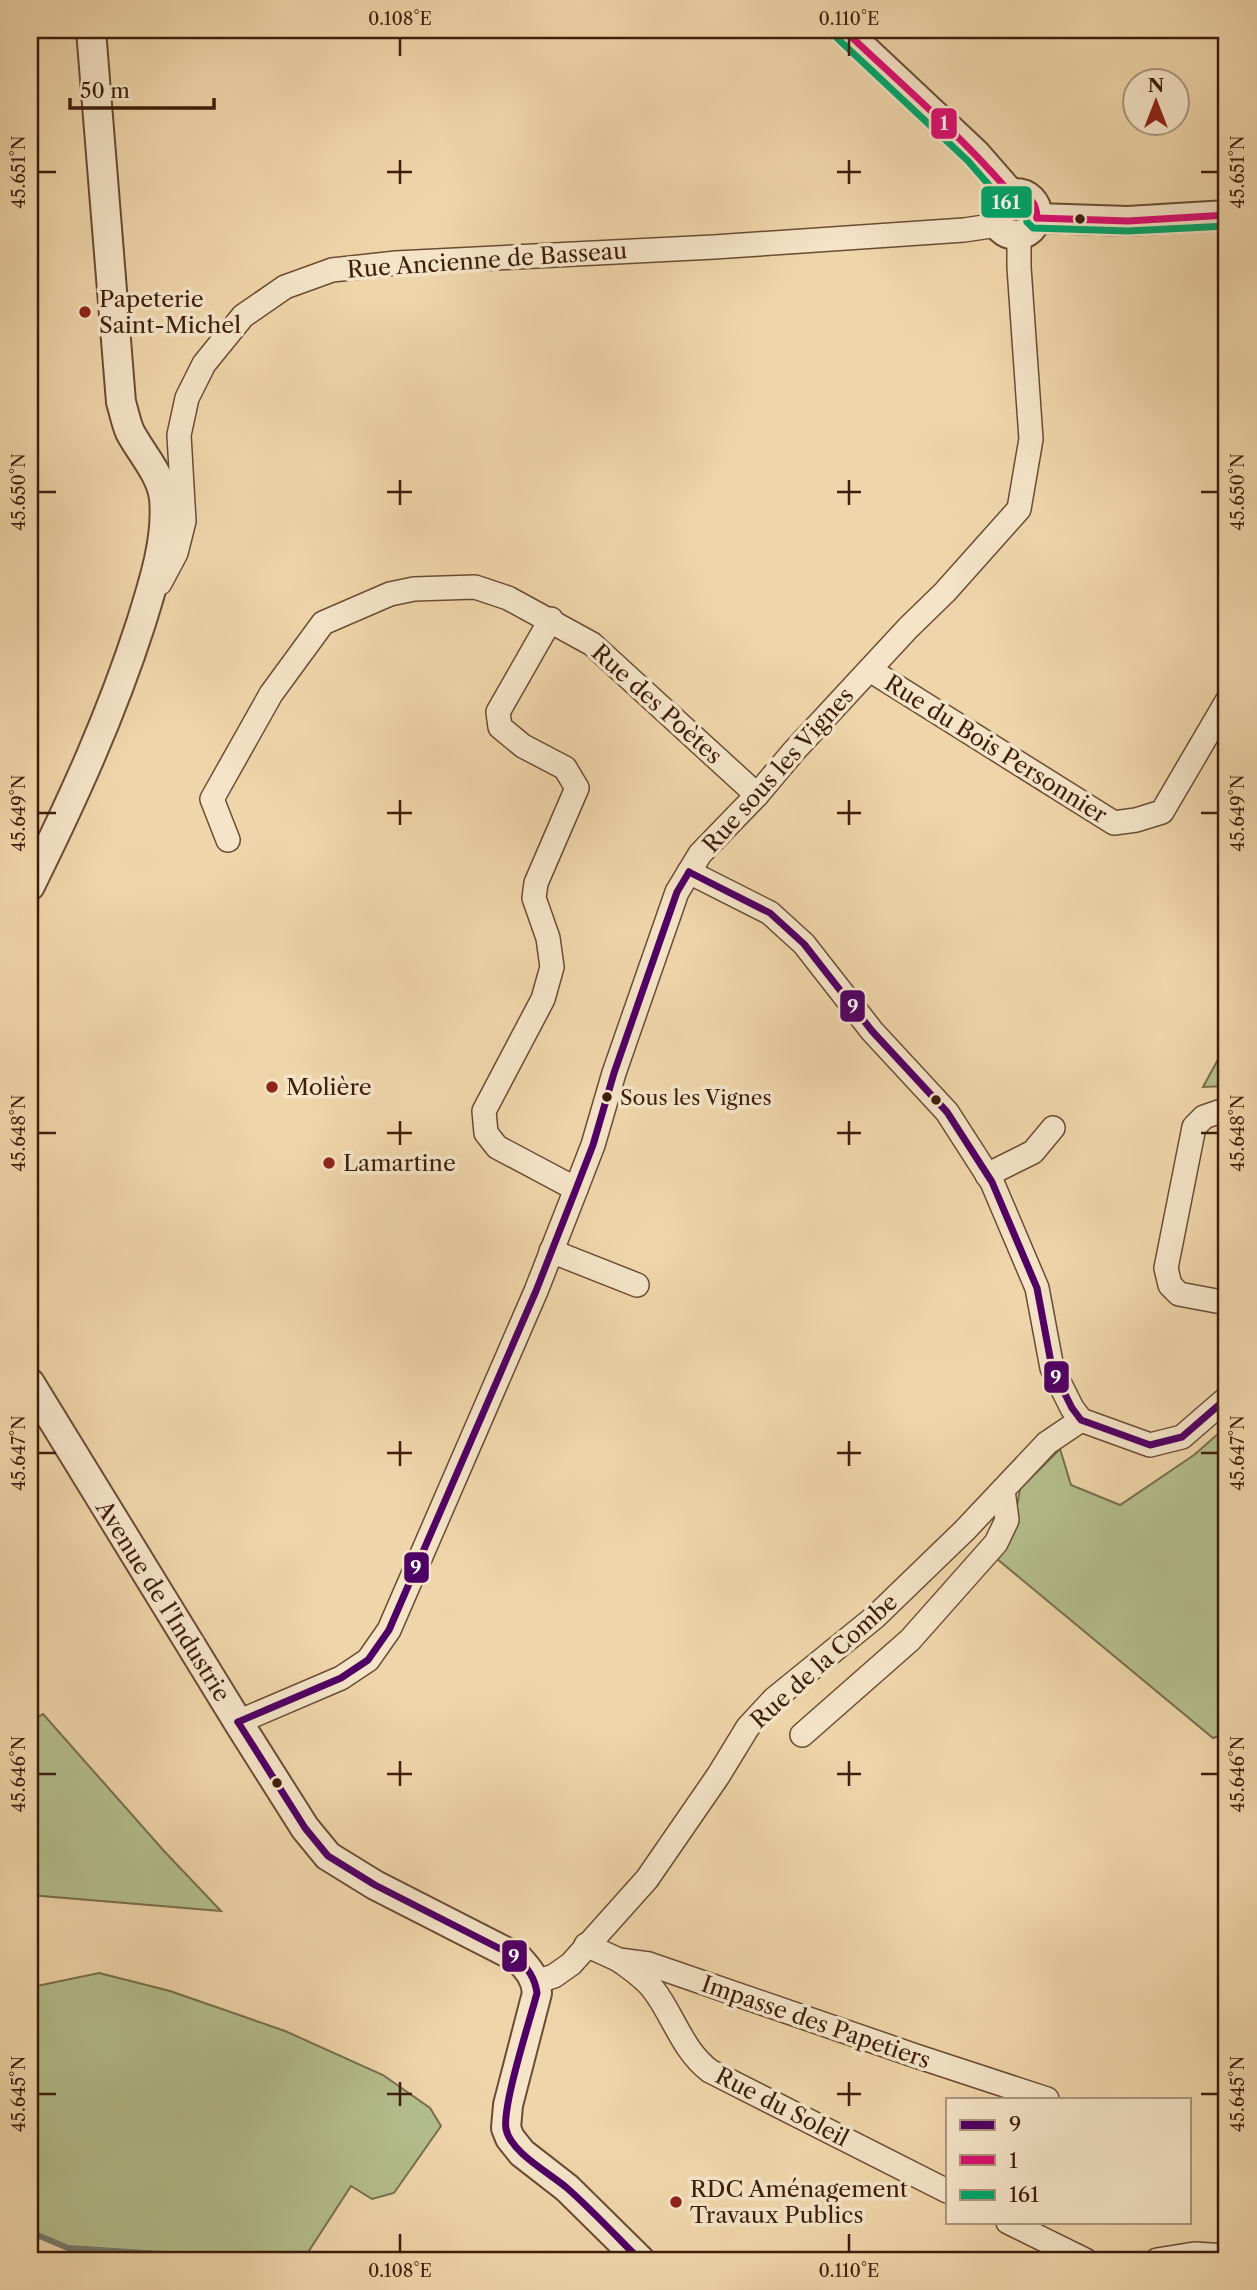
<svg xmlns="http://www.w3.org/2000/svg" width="1257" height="2290" viewBox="0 0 1257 2290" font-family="'Libre Caslon Text',serif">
  <rect width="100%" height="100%" fill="#efd6aa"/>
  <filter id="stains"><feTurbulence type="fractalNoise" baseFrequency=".00286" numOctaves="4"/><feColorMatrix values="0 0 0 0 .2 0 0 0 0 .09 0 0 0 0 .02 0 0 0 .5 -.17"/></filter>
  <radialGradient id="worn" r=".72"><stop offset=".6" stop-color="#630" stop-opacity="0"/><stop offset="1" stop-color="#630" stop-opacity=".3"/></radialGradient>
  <g fill="#b4bf8d" stroke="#796e4c" stroke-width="2">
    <path d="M1227 1043V1086L1203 1087Z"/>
    <path d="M1227 1426V1733L1213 1738 997 1559 1014 1523 1020 1489 1060 1449 1071 1485 1120 1505 1194 1455Z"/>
    <path d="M43 1714 164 1851 221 1911 30 1895V1722Z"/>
    <path d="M99 1973 170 1991 285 2031 383 2075 430 2108 441 2126 394 2193 372 2199 351 2186 303 2260H173L160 2254 68 2248 30 2232V1985L37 1986Z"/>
  </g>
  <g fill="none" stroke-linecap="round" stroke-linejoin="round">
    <path stroke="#757b6b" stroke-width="6" d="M30 2232 68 2248 160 2254 173 2260"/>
    <g stroke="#6a4c34" stroke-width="26">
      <g id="minor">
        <path d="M160 583 176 553 184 521 179 435 187 398 204 364 243 316 285 287 332 270 396 263 714 247 964 230 998 225"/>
        <path d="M551 619 498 712 500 727 523 746 565 768 577 788 536 883 534 898 548 938 552 967 543 999 484 1111 486 1133 497 1147 576 1189"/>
        <path d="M870 670 1114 823 1136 820 1162 812 1227 701"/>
        <path d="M228 840 212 799 271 694 323 623 390 594 414 589 475 587 508 598 592 644 757 795"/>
        <path d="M689 872 770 913 804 944 872 1031 947 1112 992 1182 1037 1288 1052 1368 1072 1408 1081 1420 1150 1445 1182 1437 1227 1398"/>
        <path d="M1227 1109 1204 1117 1194 1127 1166 1268 1170 1285 1179 1294 1227 1303"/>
        <path d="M987 1175 1033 1152 1053 1128"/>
        <path d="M551 1251 637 1285"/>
        <path d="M238 1722 341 1678 368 1660 389 1630 536 1291 576 1189 593 1145 614 1073 677 892 700 854 757 795 794 751 908 628 945 592 1019 509 1031 439 1019 267V236"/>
        <path d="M802 1735 910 1640 996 1543 1007 1520 1003 1490"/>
        <path d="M586 1945 619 1960 649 1964 916 2056 1047 2099"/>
        <path d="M619 1960C631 1969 644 1977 653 1989 674 2016 682 2050 710 2071L947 2191"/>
        <path d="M536 1982 554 1976 571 1964 647 1879 718 1776 748 1727 774 1699 875 1617 965 1530 1047 1443 1081 1420"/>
        <path d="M1008 2222 1085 2260"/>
        <path d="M1157 2260 1194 2254 1227 2256"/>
      </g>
    </g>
    <g stroke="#6a4c34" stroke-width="32">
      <g id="tertiary">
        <path d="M844 30 976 154 1010 193"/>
        <circle cx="1016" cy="214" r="21"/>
        <path d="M1037 218 1128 221 1227 215"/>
        <path d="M30 886C73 799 111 716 141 623 153 584 168 540 164 498 161 474 141 453 130 432 126 423 124 412 121 402L91 30"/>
        <path d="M30 1383 238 1722 305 1828 328 1856 375 1885 518 1958C528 1969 536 1978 537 1993L508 2105 506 2128 510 2138 522 2153 567 2188 640 2260"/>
      </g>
    </g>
    <use href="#minor" stroke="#f5e4c8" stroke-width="23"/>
    <use href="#tertiary" stroke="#f5e4c8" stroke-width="28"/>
    <g stroke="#f5e4c8" stroke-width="12">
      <g id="bus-1">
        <path d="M689 872 770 913 804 944 872 1031 947 1112 992 1182 1037 1288 1052 1368 1072 1408 1081 1420 1150 1445 1182 1437 1227 1398"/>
        <path d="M238 1722 341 1678 368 1660 389 1630 536 1291 576 1189 593 1145 614 1073 677 892 689 872"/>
        <path d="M238 1722 305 1828 328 1856 375 1885 518 1958C528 1969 535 1978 537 1993 530 2020 502 2106 506 2129 511 2153 550 2173 567 2188 593 2211 616 2236 640 2260"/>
      </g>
    </g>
    <g stroke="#f5e4c8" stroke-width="12">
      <g id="bus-2">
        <path d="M844 30C899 82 956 131 1006 188 1018 202 1036 189 1037 218"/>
        <path d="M1037 218 1128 221 1227 215"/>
      </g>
    </g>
    <g stroke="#f5e4c8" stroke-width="12">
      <path id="bus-3" d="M837 38 968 161 1003 201 1024 207 1027 222 1033 228 1128 231 1227 226"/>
    </g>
    <use href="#bus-1" stroke="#4f0064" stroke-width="7"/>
    <use href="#bus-2" stroke="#da0f71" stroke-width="7"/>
    <use href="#bus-3" stroke="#00a76b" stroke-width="7"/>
  </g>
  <path fill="none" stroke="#3e1e0c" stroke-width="2.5" d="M400 38V56M849 38V56M400 160V184M849 160V184M38 172H56M387 172H412M837 172H861M1201 172H1218M400 480V505M849 480V505M38 492H56M387 492H412M837 492H861M1201 492H1218M400 800V825M849 800V825M38 813H56M387 813H412M837 813H861M1201 813H1218M400 1121V1145M849 1121V1145M38 1133H56M387 1133H412M837 1133H861M1201 1133H1218M400 1441V1466M849 1441V1466M38 1453H56M387 1453H412M837 1453H861M1201 1453H1218M400 1761V1786M849 1761V1786M38 1774H56M387 1774H412M837 1774H861M1201 1774H1218M400 2082V2106M849 2082V2106M38 2094H56M387 2094H412M837 2094H861M1201 2094H1218M400 2234V2252M849 2234V2252"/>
  <g fill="#3e1e0c" stroke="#f5e4c8" stroke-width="2.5">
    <circle cx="1080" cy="219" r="6"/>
    <circle cx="607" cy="1097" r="6"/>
    <circle cx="936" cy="1100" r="6"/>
    <circle cx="277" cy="1783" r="6"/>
  </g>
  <g fill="#8f2418" stroke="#f5e4c8" stroke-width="2.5">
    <circle cx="85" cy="312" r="7"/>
    <circle cx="272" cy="1087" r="7"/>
    <circle cx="329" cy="1163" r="7"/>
    <circle cx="676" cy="2202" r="7"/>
  </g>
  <g text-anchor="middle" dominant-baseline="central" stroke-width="7" stroke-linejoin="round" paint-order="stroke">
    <g font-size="21" fill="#3e1e0c" stroke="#f5e4c8" text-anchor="start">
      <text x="620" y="1097">Sous les Vignes</text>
    </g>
    <g font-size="23" fill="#3e1e0c" stroke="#f5e4c8">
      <text transform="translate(487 260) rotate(-4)">Rue Ancienne de Basseau</text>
      <text transform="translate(657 704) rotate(42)">Rue des Poètes</text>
      <text transform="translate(996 749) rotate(32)">Rue du Bois Personnier</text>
      <text transform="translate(778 770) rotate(-48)">Rue sous les Vignes</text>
      <text transform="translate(163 1601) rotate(58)">Avenue de l'Industrie</text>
      <text transform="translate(824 1661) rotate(-42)">Rue de la Combe</text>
      <text transform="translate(816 2022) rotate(19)">Impasse des Papetiers</text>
      <text transform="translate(782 2107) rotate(27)">Rue du Soleil</text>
    </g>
    <g font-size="23" fill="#3e1e0c" stroke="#f5e4c8" text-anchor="start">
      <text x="99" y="299">Papeterie<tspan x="99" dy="26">Saint-Michel</tspan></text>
      <text x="286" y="1087">Molière</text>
      <text x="343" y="1163">Lamartine</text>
      <text x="690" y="2189">RDC Aménagement<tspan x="690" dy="26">Travaux Publics</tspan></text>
    </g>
  </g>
  <g stroke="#f5e4c8" stroke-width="2.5">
    <rect x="930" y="107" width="28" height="33" rx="7" fill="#da0f71"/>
    <rect x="980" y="185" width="53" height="34" rx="7" fill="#00a76b"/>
    <rect x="839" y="989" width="27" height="34" rx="7" fill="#4f0064"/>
    <rect x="1043" y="1360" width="27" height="34" rx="7" fill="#4f0064"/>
    <rect x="403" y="1551" width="27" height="33" rx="7" fill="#4f0064"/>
    <rect x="501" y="1939" width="27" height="34" rx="7" fill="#4f0064"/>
  </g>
  <g font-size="19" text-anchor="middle" font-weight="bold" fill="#fff">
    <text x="944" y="130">1</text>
    <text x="1006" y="209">161</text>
    <text x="853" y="1013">9</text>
    <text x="1056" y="1384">9</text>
    <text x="416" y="1574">9</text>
    <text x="514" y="1963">9</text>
  </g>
  <rect width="1257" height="2290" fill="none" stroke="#efd6aa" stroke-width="77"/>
  <rect x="946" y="2098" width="245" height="126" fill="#f5e4c8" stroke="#ac957d" stroke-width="2"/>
  <rect x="960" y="2120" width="35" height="10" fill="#4f0064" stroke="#ac957d" stroke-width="2"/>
  <text x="1009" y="2132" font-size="21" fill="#3e1e0c">9</text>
  <rect x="960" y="2155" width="35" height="10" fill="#da0f71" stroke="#ac957d" stroke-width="2"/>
  <text x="1009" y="2168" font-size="21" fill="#3e1e0c">1</text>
  <rect x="960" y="2190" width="35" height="10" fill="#00a76b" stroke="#ac957d" stroke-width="2"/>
  <text x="1009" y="2202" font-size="21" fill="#3e1e0c">161</text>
  <g transform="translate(1156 102)"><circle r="33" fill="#f5e4c8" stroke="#ac957d" stroke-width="2"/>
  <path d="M0-5L12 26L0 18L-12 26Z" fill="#8f2418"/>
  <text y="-10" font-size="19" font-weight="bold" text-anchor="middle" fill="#3e1e0c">N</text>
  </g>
  <path d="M70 98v10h144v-10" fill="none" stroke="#3e1e0c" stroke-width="3.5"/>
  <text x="80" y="98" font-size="21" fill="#3e1e0c" stroke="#f5e4c8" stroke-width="5" paint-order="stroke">50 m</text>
  <rect x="38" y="38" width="1180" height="2214" fill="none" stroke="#3e1e0c" stroke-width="2.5"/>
  <g font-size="18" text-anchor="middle" fill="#3e1e0c">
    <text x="400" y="25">0.108°E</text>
    <text x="849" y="25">0.110°E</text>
    <text transform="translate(19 172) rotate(-90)" y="6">45.651°N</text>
    <text transform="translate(1238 172) rotate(-90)" y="6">45.651°N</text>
    <text transform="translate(19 492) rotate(-90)" y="6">45.650°N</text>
    <text transform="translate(1238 492) rotate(-90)" y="6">45.650°N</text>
    <text transform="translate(19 813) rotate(-90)" y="6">45.649°N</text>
    <text transform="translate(1238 813) rotate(-90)" y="6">45.649°N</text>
    <text transform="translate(19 1133) rotate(-90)" y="6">45.648°N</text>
    <text transform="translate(1238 1133) rotate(-90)" y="6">45.648°N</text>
    <text transform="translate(19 1453) rotate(-90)" y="6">45.647°N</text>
    <text transform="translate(1238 1453) rotate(-90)" y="6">45.647°N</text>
    <text transform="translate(19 1774) rotate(-90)" y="6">45.646°N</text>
    <text transform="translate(1238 1774) rotate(-90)" y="6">45.646°N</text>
    <text transform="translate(19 2094) rotate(-90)" y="6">45.645°N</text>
    <text transform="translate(1238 2094) rotate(-90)" y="6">45.645°N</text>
    <text x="400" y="2277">0.108°E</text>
    <text x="849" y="2277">0.110°E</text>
  </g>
  <rect width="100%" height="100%" filter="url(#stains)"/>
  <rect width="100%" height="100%" fill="url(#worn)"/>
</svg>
